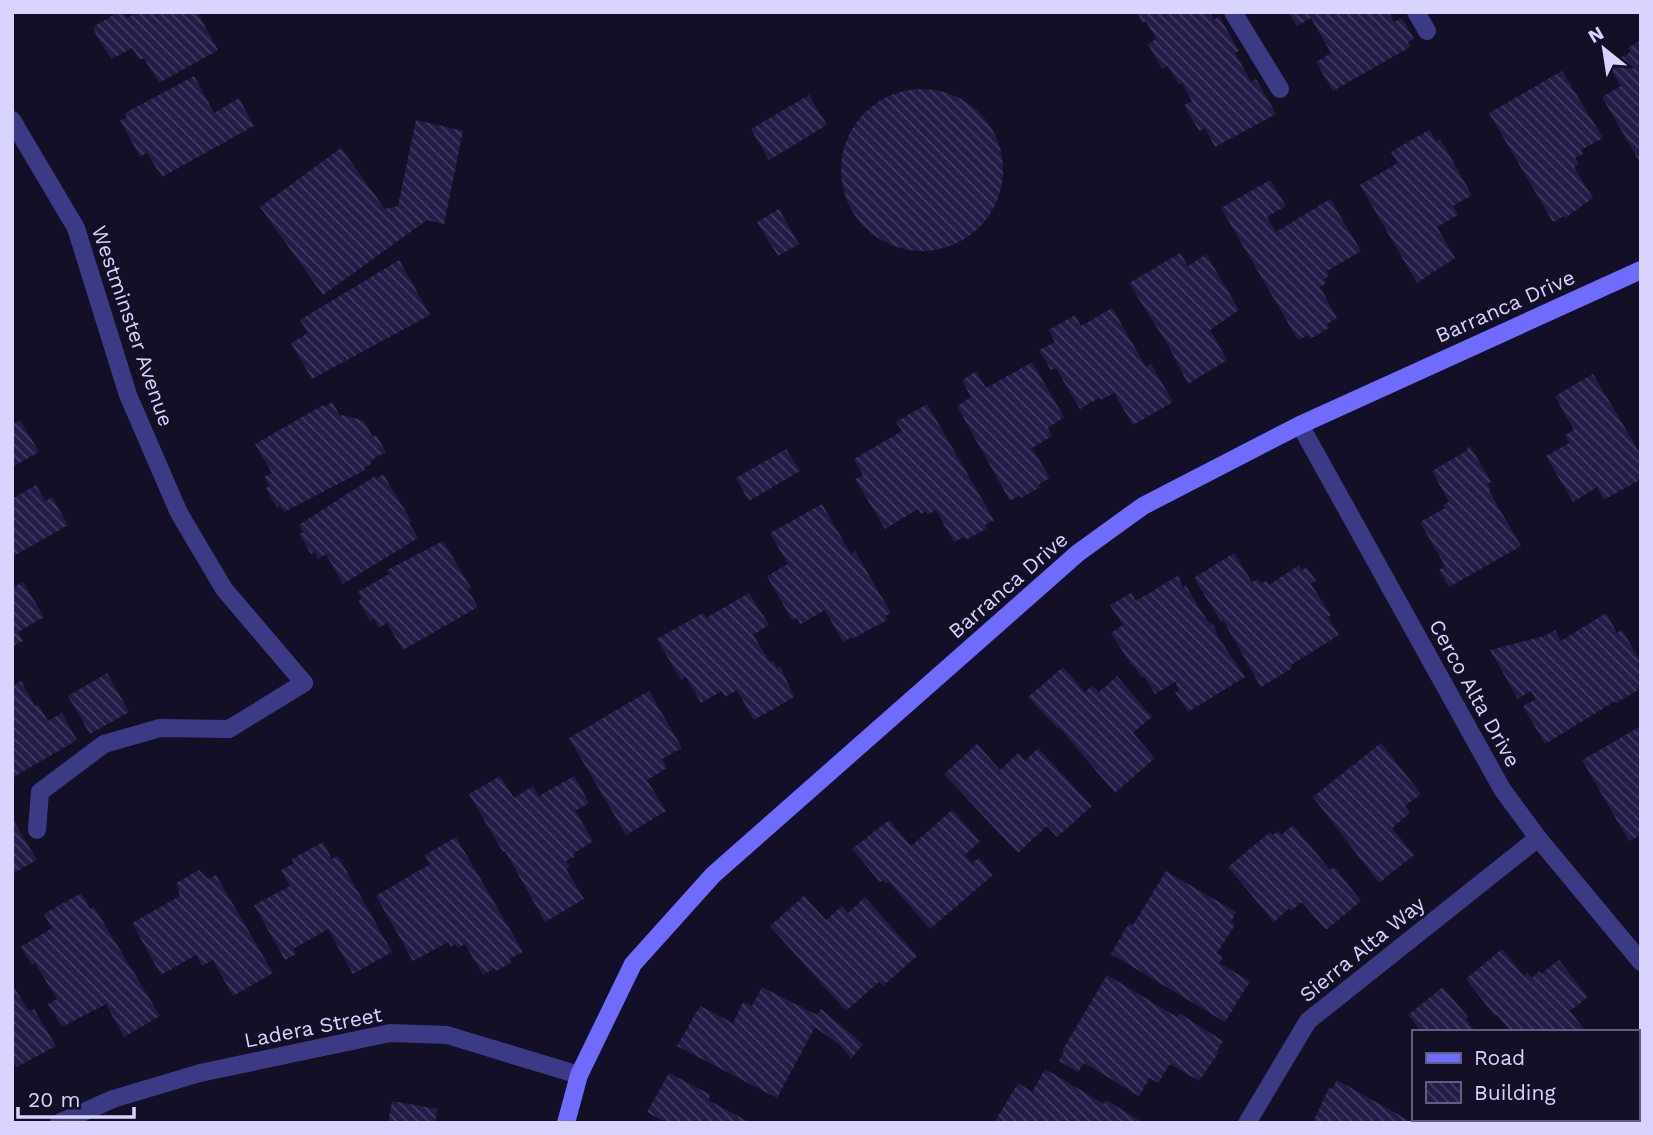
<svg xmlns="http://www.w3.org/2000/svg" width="1653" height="1135" viewBox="0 0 1653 1135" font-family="'Work Sans',sans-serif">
  <defs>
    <pattern id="building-back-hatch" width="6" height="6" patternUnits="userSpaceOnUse" patternTransform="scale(1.75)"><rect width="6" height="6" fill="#241b47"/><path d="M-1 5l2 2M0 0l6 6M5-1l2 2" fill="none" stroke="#433b63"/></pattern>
  </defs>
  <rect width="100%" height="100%" fill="#130f26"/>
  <g fill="url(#building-back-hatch)">
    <path d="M118 12H123L127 18 137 12H197L218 50 159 83 144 58 140 60 132 48 112 59 98 39 93 27Z"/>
    <path d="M1137 12H1210L1214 20 1219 16 1239 51 1235 53 1251 82 1256 79 1276 114 1215 147 1205 128 1199 131 1184 105 1192 101 1182 83 1179 85 1168 66 1162 69 1148 44 1156 39 1146 21 1143 23Z"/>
    <path d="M1288 12H1389L1394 22 1402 18 1414 39 1408 42 1410 47 1333 91 1316 62 1331 53 1311 18 1297 26Z"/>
    <path d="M1641 40V164L1602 97 1621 86 1608 65 1631 52 1628 48Z"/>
    <path d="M1562 71 1603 138 1581 150 1583 154 1575 158 1579 164 1574 167 1593 198 1565 218 1564 216 1553 222 1489 113Z"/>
    <path d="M194 76 214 113 239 98 254 126 162 177 147 153 140 157 120 120 127 117 125 113Z"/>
    <circle cx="922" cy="170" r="81"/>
    <path d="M809 95 827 125 769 160 751 129Z"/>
    <path d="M416 120 463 131 444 224 427 220 323 295 260 207 341 148 385 209 398 206Z"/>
    <path d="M1429 130 1436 141 1440 139 1472 195 1453 206 1458 215 1437 227 1455 258 1417 283 1360 185 1398 163 1391 152Z"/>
    <path d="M1270 180 1286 206 1267 217 1276 232 1330 199 1361 251 1327 271 1329 276 1324 279 1326 283 1320 287 1337 318 1327 324 1329 328 1310 339 1308 335 1298 340 1221 208Z"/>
    <path d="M779 209 799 244 778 256 757 222Z"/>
    <path d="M1180 253 1188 266 1206 254 1239 310 1210 330 1227 360 1188 384 1169 347 1129 283Z"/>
    <path d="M399 260 430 315 312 379 291 343 308 333 300 320Z"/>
    <path d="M1112 308 1146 367 1151 364 1173 402 1133 425 1114 393 1101 400 1100 397 1080 409 1056 368 1051 370 1039 350 1055 342 1049 330 1075 315 1081 326Z"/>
    <path d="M1032 362 1064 417 1048 428 1052 436 1032 448 1050 478 1039 484 1040 487 1021 498 1020 495 1010 501 957 406 971 397 962 380 976 371 986 388Z"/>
    <path d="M1593 374 1641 455V479L1604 500 1597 487 1573 502 1546 456 1569 443 1565 435 1574 430 1555 396Z"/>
    <path d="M332 402 340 416 343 415 364 421 373 437 376 435 386 452 371 460 372 463 364 468 365 470 284 512 280 506 277 508 266 488 269 486 264 477 272 473 255 444 323 405 325 407Z"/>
    <path d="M927 404 994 520 985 525 987 528 966 540 964 537 954 542 936 510 928 515 926 511 921 514 918 509 885 529 855 479 863 475 854 459 902 431 896 422Z"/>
    <path d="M20 420 39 452 12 467V425Z"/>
    <path d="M1470 446 1491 482 1487 484 1491 490 1489 491 1521 546 1449 587 1439 570 1445 566 1420 522 1445 508 1443 505 1449 502 1432 471 1468 450 1467 448Z"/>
    <path d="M786 449 800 471 749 501 736 478Z"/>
    <path d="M383 474 412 522 409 523 418 538 343 584 326 554 318 559 315 552 311 554 299 534 303 532 299 525 375 476 376 479Z"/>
    <path d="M36 485 45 501 52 497 68 525 12 557V499Z"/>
    <path d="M822 504 851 554 855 551 891 613 885 616 887 620 852 639 851 637 843 642 825 610 801 624 797 618 792 620 767 576 788 564 770 533Z"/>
    <path d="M443 541 471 588 468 590 478 607 403 650 387 623 379 628 374 619 370 621 359 601 362 598 358 592 389 574 387 570Z"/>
    <path d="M1234 553 1252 582 1258 579 1261 584 1266 581 1269 585 1299 565 1302 570 1307 567 1316 581 1311 584 1331 615 1328 617 1339 635 1291 665 1292 668 1261 687 1223 620 1221 622 1194 578Z"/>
    <path d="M1179 575 1181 579 1179 580 1183 587 1186 586 1208 622 1214 626 1218 637 1245 677 1188 712 1175 692 1179 690 1176 685 1177 681 1155 694 1144 676 1142 678 1134 666 1131 664 1111 633 1123 625 1110 605 1131 593 1136 601Z"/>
    <path d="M23 582 44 617 18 632 23 641 12 647V588Z"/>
    <path d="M749 593 769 625 753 635 770 662 773 661 777 668 780 666 794 697 754 720 737 690 725 697 722 691 701 703 686 677 681 680 657 639 703 613 706 618Z"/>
    <path d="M1606 613 1617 633 1622 630 1641 662V688L1616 703 1615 701 1545 744 1523 706 1536 699 1531 691 1518 699 1490 650 1545 636 1555 630 1561 641Z"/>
    <path d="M1063 667 1085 692 1092 685 1099 692 1117 676 1152 717 1133 733 1155 758 1115 793 1059 727 1057 728 1028 697Z"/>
    <path d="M107 673 129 712 90 734 68 696Z"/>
    <path d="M21 681 35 706 38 704 48 721 62 713 77 740 12 778V686Z"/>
    <path d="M649 691 682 748 662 759 667 768 647 780 666 811 626 835 569 738Z"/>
    <path d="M1641 726V835L1629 841 1582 760Z"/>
    <path d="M1381 743 1421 794 1405 806 1410 813 1392 828 1414 855 1379 883 1313 797Z"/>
    <path d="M977 744 1000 770 1018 753 1025 761 1038 748 1092 806 1057 837 1047 826 1018 853 944 774Z"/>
    <path d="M500 776 514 798 533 786 539 796 574 776 589 803 575 811 593 841 573 854 574 857 566 861 570 867 566 869 584 899 545 922 505 851 503 852 469 794Z"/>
    <path d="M952 810 980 841 965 855 972 863 979 858 993 875 930 929 889 882 886 884 883 880 880 882 852 849 889 820 911 846Z"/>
    <path d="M12 818 37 860 12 874Z"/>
    <path d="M1293 825 1330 870 1334 867 1361 901 1326 930 1302 902 1291 911 1289 908 1274 922 1228 867 1270 832 1273 835 1278 831 1281 835Z"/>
    <path d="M456 837 523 952 509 959 511 963 496 971 494 968 483 975 465 944 458 948 455 944 451 947 448 942 413 961 376 896 430 864 425 855Z"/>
    <path d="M323 842 332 859 338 856 392 952 353 974 328 929 293 949 296 954 285 960 254 905 290 886 281 870 294 863 292 859Z"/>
    <path d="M199 870 208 879 216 875 273 973 233 996 213 960 202 966 196 955 161 975 132 923 180 896 176 883Z"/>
    <path d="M1166 871 1236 912 1231 922 1235 925 1217 953 1223 957 1219 963 1250 981 1225 1022 1111 954 1129 923 1133 925Z"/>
    <path d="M81 893 90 909 94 907 160 1016 124 1037 106 1004 62 1027 48 1004 57 999 35 963 32 965 21 947 52 928 44 914Z"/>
    <path d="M804 896 826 920 842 906 848 913 865 897 917 956 883 986 879 982 846 1011 770 926Z"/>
    <path d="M1502 949 1524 976 1527 972 1532 978 1539 971 1541 974 1559 960 1588 997 1570 1011 1586 1032H1511L1497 1015 1495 1016 1466 979Z"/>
    <path d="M1107 975 1177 1017 1179 1013 1223 1041 1217 1051 1219 1052 1199 1081 1170 1064 1158 1083 1150 1078 1139 1096 1084 1063 1078 1072 1059 1061 1064 1052 1062 1051Z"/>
    <path d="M12 984 27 1008 31 1011 34 1009 56 1046 17 1067 12 1060Z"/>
    <path d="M762 987 817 1015 821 1009 863 1044 851 1059 841 1046 815 1027 777 1098 677 1046 700 1006 733 1023 743 1002 752 1006Z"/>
    <path d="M1443 987 1468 1017 1466 1019 1476 1032H1422L1408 1015Z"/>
    <path d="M1045 1069 1104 1104 1106 1100 1144 1123H994L1018 1083 1032 1092Z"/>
    <path d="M669 1073 711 1095 708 1100 751 1123H667L647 1112Z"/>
    <path d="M1337 1080 1413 1123H1320L1314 1120 1329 1088 1332 1089Z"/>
    <path d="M1637 1092 1641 1094V1123H1613L1615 1119H1637Z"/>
    <path d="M392 1101 437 1109 435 1123H388Z"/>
  </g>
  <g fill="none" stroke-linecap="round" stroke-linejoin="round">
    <g stroke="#3d3a85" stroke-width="18">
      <path d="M1233 12 1280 89"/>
      <path d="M1416 12 1427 31"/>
      <path d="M37 830 40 792 104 744 160 728 229 729 304 683"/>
    </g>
    <g stroke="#3d3a85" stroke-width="18">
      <path d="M12 120 76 228 128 395 179 513 224 589 304 683"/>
      <path d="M1300 425 1502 789 1538 838 1641 962"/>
      <path d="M59 1123 113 1099 200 1073 390 1033 447 1035 579 1075"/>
      <path d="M1247 1123 1308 1021 1538 838"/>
    </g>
    <path stroke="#6f6bff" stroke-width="18" d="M566 1123 579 1075 633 964 713 875 1078 553 1143 506 1300 425 1641 270"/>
  </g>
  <g text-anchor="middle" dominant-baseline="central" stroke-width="6" stroke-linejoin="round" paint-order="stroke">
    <g font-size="21" fill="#d9d4ff" stroke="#130f26">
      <text transform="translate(1505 306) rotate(-24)">Barranca Drive</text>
      <text transform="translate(133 326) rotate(71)">Westminster Avenue</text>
      <text transform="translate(1008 585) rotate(-41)">Barranca Drive</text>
      <text transform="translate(1475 693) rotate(61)">Cerco Alta Drive</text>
      <text transform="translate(1362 949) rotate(-39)">Sierra Alta Way</text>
      <text transform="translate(313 1027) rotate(-11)">Ladera Street</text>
    </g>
  </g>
  <rect width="1653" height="1135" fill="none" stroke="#d9d4ff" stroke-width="28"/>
  <rect x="1412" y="1030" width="228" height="91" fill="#130f26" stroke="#625e7d" stroke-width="2"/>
  <rect x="1426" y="1053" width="35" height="10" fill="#6f6bff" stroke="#625e7d" stroke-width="2"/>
  <text x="1474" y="1065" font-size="21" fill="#d9d4ff">Road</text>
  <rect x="1426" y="1082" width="35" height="21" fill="url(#building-back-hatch)" stroke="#625e7d" stroke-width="2"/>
  <text x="1474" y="1100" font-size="21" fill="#d9d4ff">Building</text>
  <g transform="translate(1604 49) rotate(330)" stroke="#130f26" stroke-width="5" paint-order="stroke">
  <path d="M0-5L12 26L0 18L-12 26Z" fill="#d9d4ff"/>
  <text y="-10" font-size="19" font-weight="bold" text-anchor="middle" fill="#d9d4ff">N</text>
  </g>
  <path d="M18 1107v10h116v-10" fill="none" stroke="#d9d4ff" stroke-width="3.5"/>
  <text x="28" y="1107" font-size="21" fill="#d9d4ff" stroke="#130f26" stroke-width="5" paint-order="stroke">20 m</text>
</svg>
